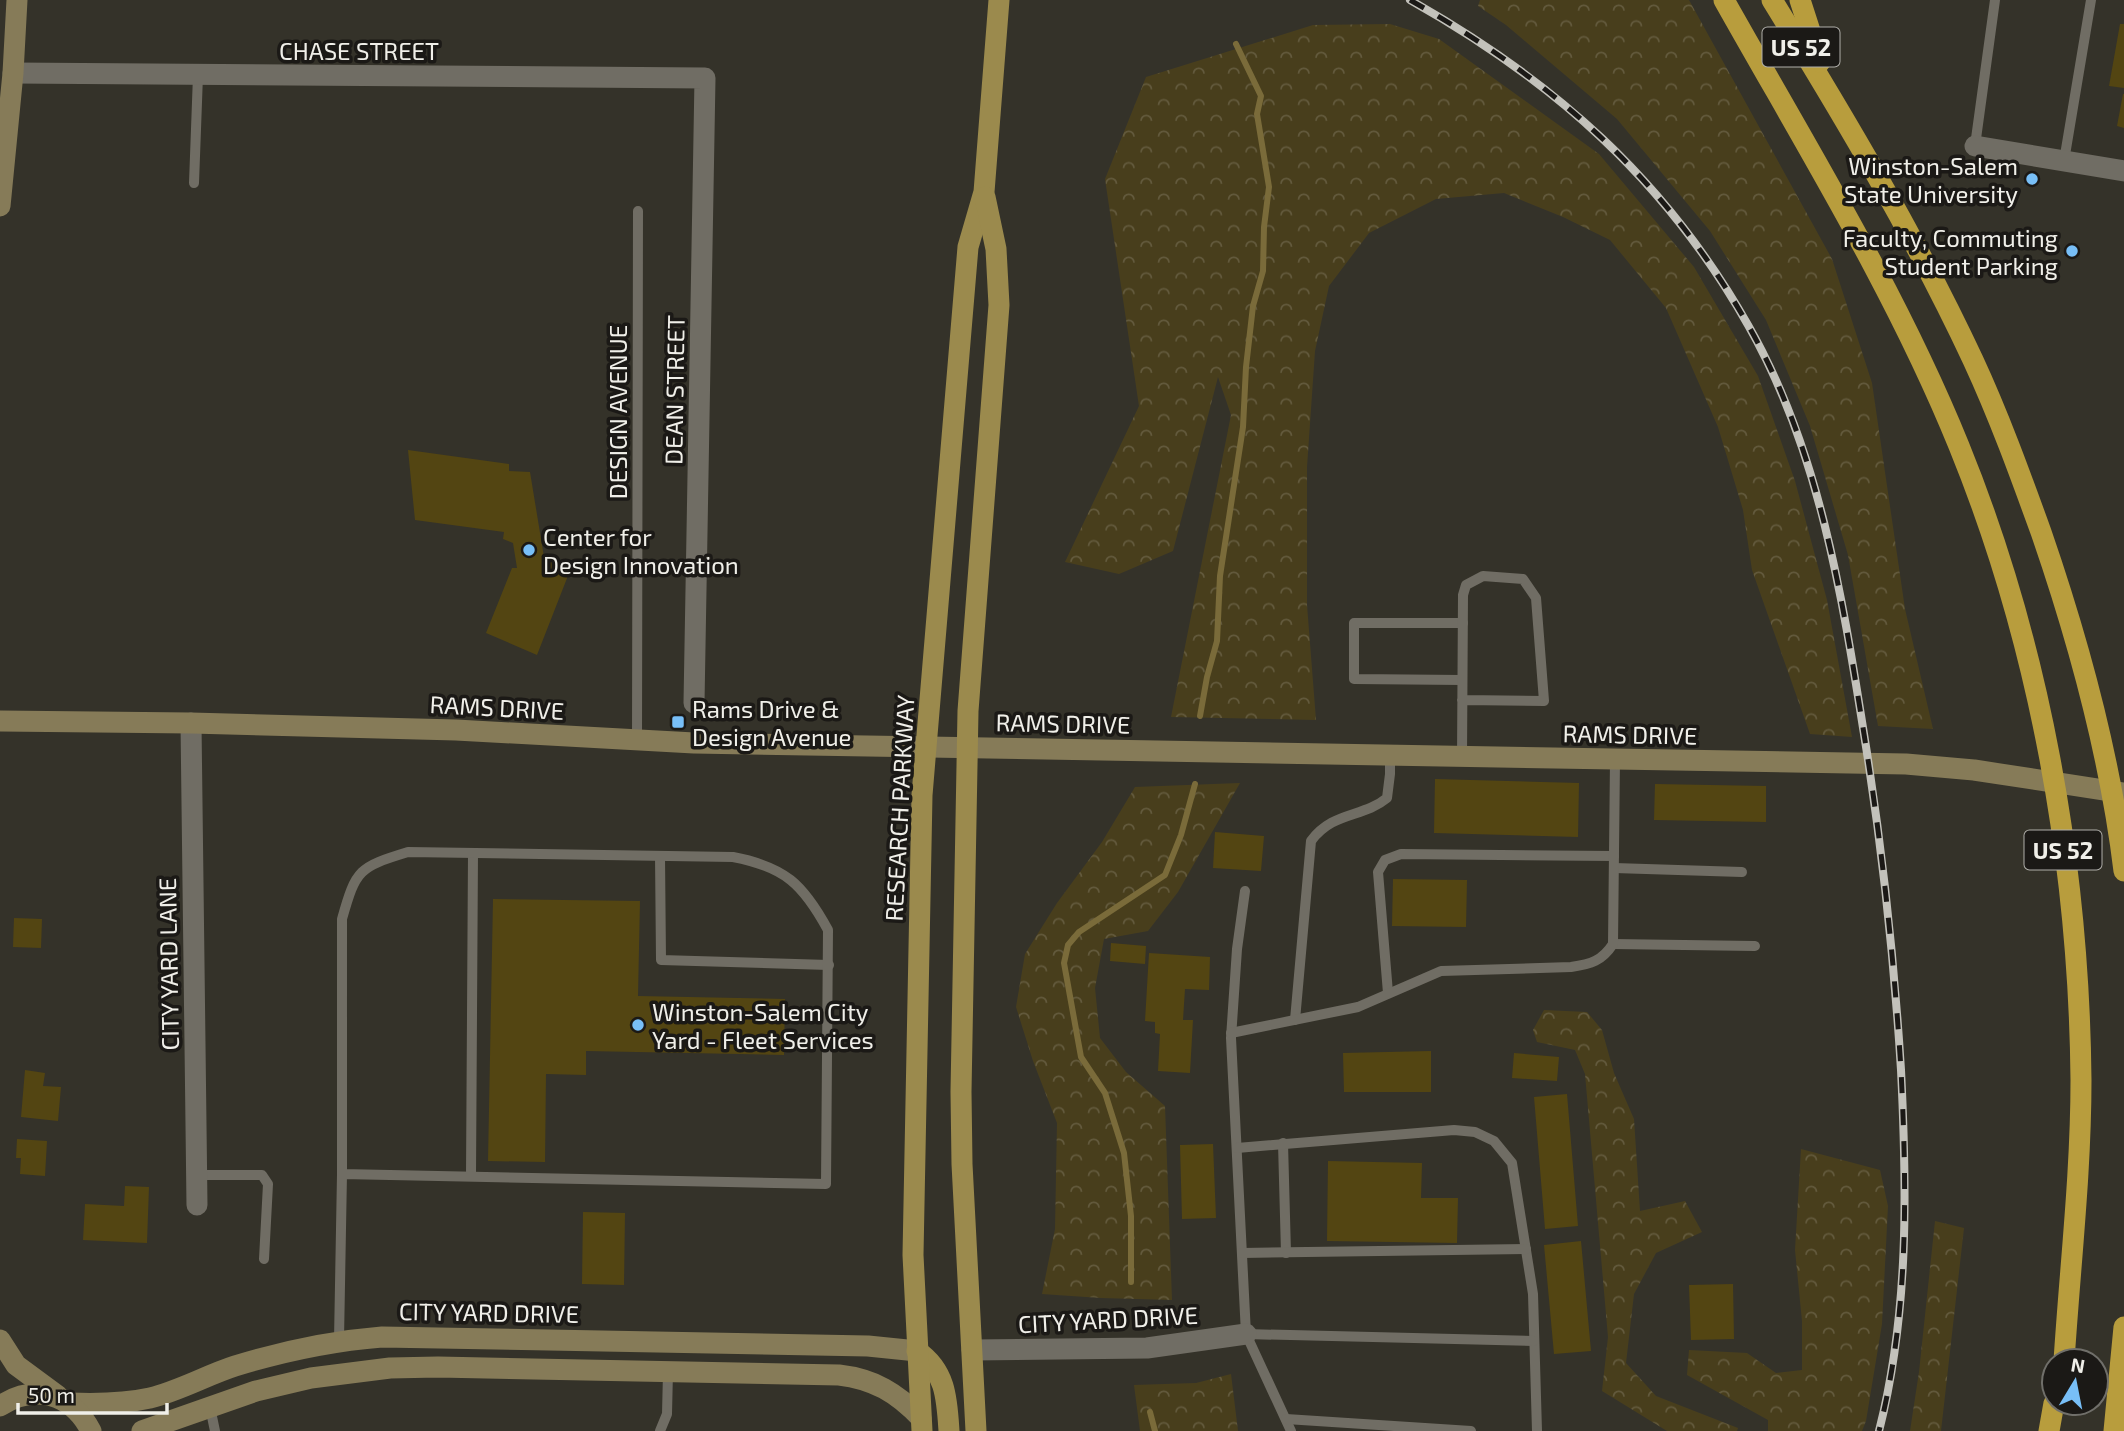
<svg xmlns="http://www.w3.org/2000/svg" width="2124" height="1431" viewBox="0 0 2124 1431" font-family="'Exo 2',sans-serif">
  <defs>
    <pattern id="forest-crowns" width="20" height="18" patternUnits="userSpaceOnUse" patternTransform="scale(1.75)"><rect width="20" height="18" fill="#483e1c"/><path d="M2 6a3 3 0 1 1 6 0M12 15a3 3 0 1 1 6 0" fill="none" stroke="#635a3d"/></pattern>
  </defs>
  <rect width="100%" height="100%" fill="#343229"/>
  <g fill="url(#forest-crowns)">
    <path d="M1480 0H1689L1832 259 1872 383 1905 609 1933 729 1878 726 1848 555 1810 426 1766 320 1710 231 1617 119 1506 25 1478 6Z"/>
    <path d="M1390 24 1439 39 1599 154 1694 267 1758 376 1795 481 1827 600 1852 737 1810 734 1752 570 1743 510 1718 427 1666 308 1610 240 1563 217 1504 193 1436 199 1369 233 1329 286 1315 351 1307 467V605L1316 720 1171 717 1231 415 1218 377 1173 551 1119 574 1065 562 1139 406 1105 179 1146 77 1313 25Z"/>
    <path d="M1240 783 1178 892 1148 931 1104 939 1095 988 1100 1038 1126 1072 1165 1106 1172 1300 1101 1298 1042 1294 1055 1229 1057 1123 1033 1061 1016 1007 1025 954 1057 903 1102 842 1135 787Z"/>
    <path d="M1544 1010 1587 1012 1602 1030 1614 1073 1634 1119 1640 1211 1685 1201 1702 1232 1656 1253 1634 1294 1626 1363 1656 1396 1738 1428 1737 1431H1667L1602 1391 1608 1337 1585 1074 1575 1050 1537 1042 1533 1030Z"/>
    <path d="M1801 1149 1880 1170 1888 1206 1882 1324 1866 1421 1862 1431H1768V1420L1687 1375 1689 1350 1747 1353 1776 1373 1802 1370V1321L1795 1250Z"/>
    <path d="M1935 1221 1964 1228 1941 1431H1910L1919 1372Z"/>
    <path d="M1231 1374 1238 1431H1140L1134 1385 1196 1383Z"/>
  </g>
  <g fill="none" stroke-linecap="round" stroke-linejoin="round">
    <g stroke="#7a6b3a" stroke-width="6">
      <path d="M1200 716 1207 677 1217 641 1220 576 1243 427 1246 367 1253 306 1263 271 1264 227 1269 187 1257 114 1261 96 1236 44"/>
      <path d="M1131 1282V1216L1124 1153 1105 1093 1081 1057 1064 963 1068 945 1079 932 1165 875 1181 835 1195 784"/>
      <path d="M1150 1412 1155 1431"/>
    </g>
  </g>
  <g fill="#534512">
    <path d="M2120 24H2124V88L2109 86Z"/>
    <path d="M2123 94H2124V128L2117 126Z"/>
    <path d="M408 450 509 464V471L530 472 544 557 571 568 537 655 486 633 512 568H517L513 543 503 539 504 532 415 520Z"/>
    <path d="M1435 779 1579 783 1578 837 1434 833Z"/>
    <path d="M1655 784 1766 786V822L1654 820Z"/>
    <path d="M1215 832 1264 836 1261 871 1213 868Z"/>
    <path d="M1393 879 1467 880 1466 927 1392 926Z"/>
    <path d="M493 899 640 901 638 996 785 999 784 1055 586 1051V1075L546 1074 545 1162 488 1161Z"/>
    <path d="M14 918 42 919 41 948 13 947Z"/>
    <path d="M1111 943 1146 946 1145 964 1110 961Z"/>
    <path d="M1149 953 1210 957 1209 990 1185 989 1183 1020H1193L1190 1073 1158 1071 1160 1034 1155 1033V1022L1145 1021Z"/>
    <path d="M1431 1051V1092H1344L1343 1053Z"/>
    <path d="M1514 1053 1559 1057 1557 1081 1512 1078Z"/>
    <path d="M25 1070 45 1073 43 1086 61 1087 58 1121 21 1117Z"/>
    <path d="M1567 1094 1578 1226 1545 1229 1534 1097Z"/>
    <path d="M17 1139 47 1141 45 1176 20 1174 21 1158H16Z"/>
    <path d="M1213 1144 1216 1218 1182 1219 1180 1145Z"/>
    <path d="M1328 1161 1422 1163 1421 1198H1458L1457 1243 1327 1241Z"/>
    <path d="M125 1186 149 1187 147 1243 83 1240 85 1204 124 1206Z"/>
    <path d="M583 1212 625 1213 624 1285 582 1284Z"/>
    <path d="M1581 1241 1591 1351 1554 1354 1544 1245Z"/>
    <path d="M1733 1284 1734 1339 1691 1340 1689 1285Z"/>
  </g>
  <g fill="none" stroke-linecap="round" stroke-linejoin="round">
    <g stroke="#706d64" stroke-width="10">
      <path d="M1975 146 1995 0"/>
      <path d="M2064 161 2091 0"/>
      <path d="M194 183 198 75"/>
      <path d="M1462 680 1354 679V623H1463"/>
      <path d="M637 740 638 211"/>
      <path d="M1462 757 1463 595 1466 585 1483 576 1523 579 1536 598 1544 701 1462 700"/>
      <path d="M660 856 661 960 829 965"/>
      <path d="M1614 868 1742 872"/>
      <path d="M1245 891 1237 949 1231 1038 1246 1334 1291 1431"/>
      <path d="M1613 944 1755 946"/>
      <path d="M1388 993 1378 872 1385 860 1401 854 1614 856"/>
      <path d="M1295 1020 1311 841C1333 811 1363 818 1387 798L1390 774V756"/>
      <path d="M1231 1033 1358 1007 1441 971 1571 967C1591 964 1602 961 1613 944L1615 760"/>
      <path d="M1283 1143 1286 1253"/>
      <path d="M1237 1148 1454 1130 1475 1132 1494 1141 1512 1163 1533 1294 1537 1431"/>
      <path d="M196 1175H262L268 1184 264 1259"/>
      <path d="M471 1176 473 853"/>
      <path d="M1242 1253 1526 1249"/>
      <path d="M1246 1334 1534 1341"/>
      <path d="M339 1340 342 1174V919C356 869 359 867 408 852L733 857C785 867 803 884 828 930L826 1184 342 1174"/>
      <path d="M210 1407 215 1431"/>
      <path d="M1286 1419 1471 1431"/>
      <path d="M660 1431 667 1414 668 1372"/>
    </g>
    <g stroke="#706d64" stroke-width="21">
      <path d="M13 73 705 78 694 703"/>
      <path d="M1975 146 2124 171"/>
      <path d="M191 723 197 1205"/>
      <path d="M972 1350 1147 1348 1246 1334"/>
    </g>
    <g stroke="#867b58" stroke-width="21">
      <path d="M0 206 13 73 17 0"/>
      <path d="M0 721 191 723 456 730 694 743 1906 764 1974 770 2124 793"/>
      <path d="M0 1340 16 1365 58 1396"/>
      <path d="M70 1403C97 1404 123 1404 150 1398 179 1391 207 1375 235 1366 284 1351 332 1341 382 1337L868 1346 917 1351"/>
      <path d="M0 1406C35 1383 72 1394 91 1431"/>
      <path d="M142 1431 256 1391 311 1378 390 1368 438 1367 839 1375C874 1379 897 1393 921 1418"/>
    </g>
    <g stroke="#9b8a4d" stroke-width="21">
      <path d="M917 1351C946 1371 947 1399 949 1431"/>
      <path d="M922 1431 913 1255 922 795 968 247 984 192 999 0"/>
      <path d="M976 1431 962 1164 961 1092 968 711 999 305 996 249 985 197"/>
    </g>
    <g stroke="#b89d3d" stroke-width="21">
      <path d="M1724 0C1806 146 1896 291 1959 446 2040 645 2079 866 2081 1080 2081 1174 2070 1267 2064 1361"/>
      <path d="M1772 0C1844 117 1915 236 1973 360 1999 416 2020 474 2041 532 2079 642 2110 755 2124 871"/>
      <path d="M1800 0 1820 62"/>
      <path d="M2049 1431 2054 1403"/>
      <path d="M2114 1431 2124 1327"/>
    </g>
    <g stroke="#c3c2bb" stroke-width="8">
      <path id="rail" d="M1410 0C1554 81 1666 180 1748 325 1819 449 1842 595 1864 734 1882 846 1894 958 1901 1070 1907 1191 1909 1313 1879 1431"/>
    </g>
    <use href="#rail" stroke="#1b1916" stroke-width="5" stroke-dasharray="16" stroke-linecap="butt"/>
  </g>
  <g fill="#78bff7" stroke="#1b1916" stroke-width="2.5">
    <circle cx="2032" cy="179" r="7"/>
    <circle cx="2072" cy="251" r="7"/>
    <circle cx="529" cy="550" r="7"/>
    <rect x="671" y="715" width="14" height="14" rx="3.5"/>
    <circle cx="638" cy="1025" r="7"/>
  </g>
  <g text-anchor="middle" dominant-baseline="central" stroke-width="7" stroke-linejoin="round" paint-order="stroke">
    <g fill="#1b1916" stroke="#b0afaa" stroke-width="2">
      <rect x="1762.5" y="27.5" width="77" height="39" rx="5"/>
      <rect x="2024.5" y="830.5" width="77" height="39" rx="5"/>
    </g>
    <g font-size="23" font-weight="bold" fill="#f0efe9">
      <text x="1801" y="47">US 52</text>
      <text x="2063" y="850">US 52</text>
    </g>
    <g font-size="24" fill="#f0efe9" stroke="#1b1916">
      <text x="359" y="50">CHASE STREET</text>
      <text transform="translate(674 390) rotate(-89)">DEAN STREET</text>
      <text transform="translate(617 412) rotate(-90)">DESIGN AVENUE</text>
      <text transform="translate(497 707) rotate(3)">RAMS DRIVE</text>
      <text transform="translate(1063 723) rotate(1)">RAMS DRIVE</text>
      <text transform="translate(1630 734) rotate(1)">RAMS DRIVE</text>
      <text transform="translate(899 808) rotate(-87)">RESEARCH PARKWAY</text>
      <text transform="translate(168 964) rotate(-91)">CITY YARD LANE</text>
      <text transform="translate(489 1312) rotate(1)">CITY YARD DRIVE</text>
      <text transform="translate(1108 1319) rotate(-3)">CITY YARD DRIVE</text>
    </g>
    <g font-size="24" fill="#f0efe9" stroke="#1b1916" text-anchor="start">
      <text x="2018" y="165" text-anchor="end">Winston-Salem<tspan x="2018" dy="28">State University</tspan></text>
      <text x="2058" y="237" text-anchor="end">Faculty, Commuting<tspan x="2058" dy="28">Student Parking</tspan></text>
      <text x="543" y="536">Center for<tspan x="543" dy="28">Design Innovation</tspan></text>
      <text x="692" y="708">Rams Drive &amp;<tspan x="692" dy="28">Design Avenue</tspan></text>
      <text x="652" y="1011">Winston-Salem City<tspan x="652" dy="28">Yard - Fleet Services</tspan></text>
    </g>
  </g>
  <g transform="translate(2075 1382) rotate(10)"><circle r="33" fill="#1b1916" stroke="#706f6a" stroke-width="2"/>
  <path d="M0-5L12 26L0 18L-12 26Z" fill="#78bff7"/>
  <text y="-10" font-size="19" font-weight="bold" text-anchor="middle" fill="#f0efe9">N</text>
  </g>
  <path d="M18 1403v10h149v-10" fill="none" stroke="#f0efe9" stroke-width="3.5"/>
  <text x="28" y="1403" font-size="21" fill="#f0efe9" stroke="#1b1916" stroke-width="5" paint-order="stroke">50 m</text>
</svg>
